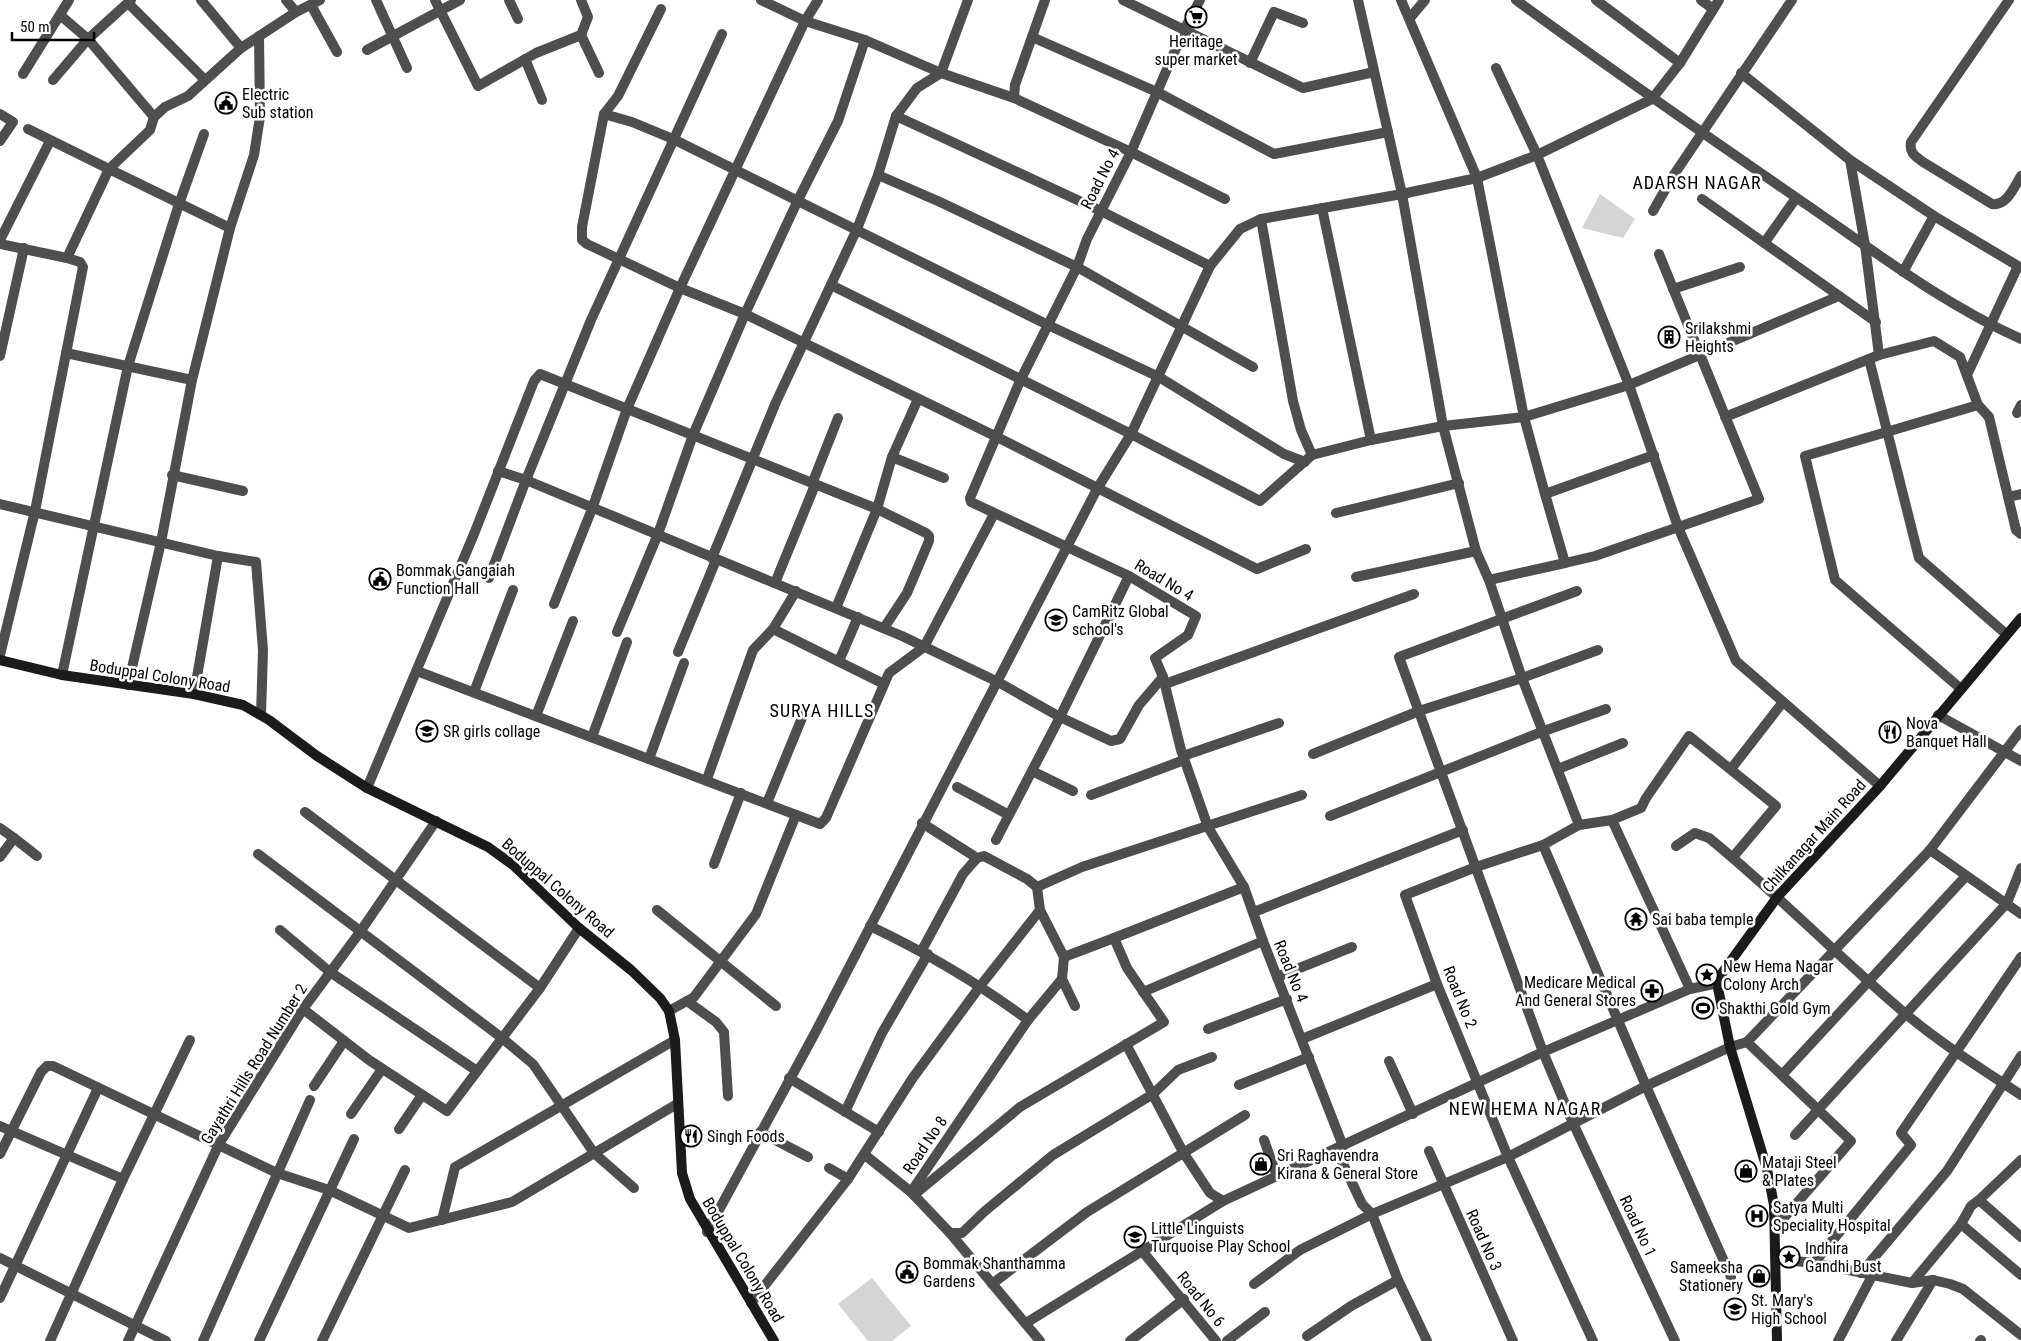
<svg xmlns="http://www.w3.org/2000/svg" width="2021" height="1341" viewBox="0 0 2021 1341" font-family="'Roboto Condensed',sans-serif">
  <rect width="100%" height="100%" fill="#fff"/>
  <g fill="#d5d5d5">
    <path d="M1600 194 1635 219 1623 238 1582 228Z"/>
    <path d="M872 1278 911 1326 892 1341H868L838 1304Z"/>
  </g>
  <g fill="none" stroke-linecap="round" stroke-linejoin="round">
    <g stroke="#4e4e4e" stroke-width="10">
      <path d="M201 0 241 48"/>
      <path d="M286 0 296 12"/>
      <path d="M376 0 407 68"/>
      <path d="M435 0 478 86 536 53 581 35 588 17 581 0"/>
      <path d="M509 0 518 19"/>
      <path d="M761 0 805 21 865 40 941 73 1014 98 1131 152 1225 199"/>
      <path d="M1123 0 1303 88 1374 72"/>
      <path d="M1200 0 1184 30 1131 152 1087 239 1077 267 1020 381 970 498 971 502 1129 576 1196 616 1188 635 1155 658 1163 677 1181 750 1208 827 1244 887 1263 941 1343 1146 1338 1153 1362 1204 1372 1214 1398 1280 1427 1341"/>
      <path d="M1358 0 1402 194 1443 426 1476 551 1489 580 1522 678 1579 825"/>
      <path d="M1401 0 1477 178 1524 417 1545 494"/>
      <path d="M1516 0C1613 71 1711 139 1810 207 1878 254 1945 305 2021 339"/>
      <path d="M1596 0 1680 63"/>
      <path d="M1701 0 1713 9"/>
      <path d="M2009 0 1911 142C1909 153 1915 156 1923 162L1992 204C2007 206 2014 187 2021 176"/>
      <path d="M129 4 205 80"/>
      <path d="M311 5 337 52"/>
      <path d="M661 9 618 96 604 114 632 122 673 139 1048 325 1159 377 1284 454 1305 462"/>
      <path d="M60 15 88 39 154 117"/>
      <path d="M1410 18 1425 0"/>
      <path d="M581 35 599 73"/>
      <path d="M1032 37 1157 92 1274 154 1388 132"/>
      <path d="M367 50 460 0"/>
      <path d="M525 59 542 100"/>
      <path d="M1250 63 1274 12 1303 23"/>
      <path d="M1496 68 1537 155 1629 385 1678 527 1736 661 1880 786"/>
      <path d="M1741 73 1850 160 1934 216 2018 266 1967 375"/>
      <path d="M23 74 69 0"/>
      <path d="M53 80 88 39 131 0"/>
      <path d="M1014 98 1015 85 1045 0"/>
      <path d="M0 114 13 122 0 141"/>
      <path d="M604 114 582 227V240L587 244 680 288 745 314 997 437 1257 569 1306 549"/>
      <path d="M896 116 1101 211 1210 266 1240 229 1261 219 1402 194 1477 178 1537 155 1652 99 1680 63 1719 0"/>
      <path d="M1850 160 1865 245 1879 355"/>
      <path d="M878 175 940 202 1077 267 1253 367"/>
      <path d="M1702 199 1876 322"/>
      <path d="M1322 208 1371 440"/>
      <path d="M1653 211 1673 176 1792 0"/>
      <path d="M1261 219 1293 401 1301 430 1312 455"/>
      <path d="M230 228 109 169 150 130 154 117 165 107 188 96 241 48 296 12 320 0"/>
      <path d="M0 240 50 141"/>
      <path d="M1765 242 1796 198"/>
      <path d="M0 244 67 258 109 169 28 129"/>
      <path d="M1903 272 1934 216"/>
      <path d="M831 285 1131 434 1260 501 1312 455 1371 440 1443 426 1524 417 1629 385 1839 296"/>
      <path d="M1673 289 1740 267"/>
      <path d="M66 353 192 380"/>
      <path d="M0 356 24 248"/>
      <path d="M1869 359 1919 558 2006 634"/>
      <path d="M2017 413 2021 405"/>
      <path d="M1725 417 1879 355 1934 341 1960 357 1978 405 1989 417 2016 530 2021 534"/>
      <path d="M892 457 944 478"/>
      <path d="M498 471 526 480 902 636 998 682 1060 717 1111 741 1120 739 1139 705 1163 677"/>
      <path d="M172 475 243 491"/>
      <path d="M812 484 838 418"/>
      <path d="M2008 497 2021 494"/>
      <path d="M0 504 218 556 194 694"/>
      <path d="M1336 513 1459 483"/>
      <path d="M218 556 256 562 263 650 261 715"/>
      <path d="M712 558 776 402 857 229 878 175 896 116 917 88 941 73 968 0"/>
      <path d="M1565 563 1595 556 1759 499 1659 254"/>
      <path d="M1356 577 1476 551"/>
      <path d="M489 578 526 480 591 320 722 34"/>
      <path d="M1489 580 1565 563 1545 494 1654 455"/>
      <path d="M775 583 815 485"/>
      <path d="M554 604 592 509 627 409 680 288 805 21 818 0"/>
      <path d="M836 608 877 509 892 457 918 399"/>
      <path d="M773 629 884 684"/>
      <path d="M617 632 658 534 693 435 745 314 798 200 838 121 865 40"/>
      <path d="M678 652 716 560"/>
      <path d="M0 655 35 511 83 267 80 262 67 258"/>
      <path d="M839 661 858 617"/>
      <path d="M417 671 820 824 826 818 889 673 924 647 994 514"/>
      <path d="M62 675 128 366 179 204 204 134"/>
      <path d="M1165 684 1414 594"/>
      <path d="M128 685 161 542 192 380 230 228 254 155 260 117 259 36"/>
      <path d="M1961 689 1835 580 1805 456 1978 405"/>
      <path d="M474 692 513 590"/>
      <path d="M1938 715 2021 761"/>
      <path d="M536 716 573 621"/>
      <path d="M592 737 627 642"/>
      <path d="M1313 754 1419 711 1522 678 1598 650"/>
      <path d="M1183 756 1279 723"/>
      <path d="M649 759 684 663"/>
      <path d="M1558 769 1623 743"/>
      <path d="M1731 769 1783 702"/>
      <path d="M1032 771 1073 791"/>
      <path d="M707 779 753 650 773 629 796 591"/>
      <path d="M957 787 1009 815"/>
      <path d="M367 788 474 534 534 381 540 374 877 509 926 533 929 536V541L907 593 884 628"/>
      <path d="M1091 795 1184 760"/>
      <path d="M767 803 804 713"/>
      <path d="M305 812 540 988"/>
      <path d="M1330 816 1544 731 1606 709"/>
      <path d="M1612 820 1690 989"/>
      <path d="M922 823 977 858 984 856 1027 879 1037 887 1040 910 1064 957 1062 979 1075 1006"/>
      <path d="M0 828 14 838 0 857"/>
      <path d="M14 838 37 856"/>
      <path d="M996 840 1060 717 1129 576"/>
      <path d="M1543 845 1646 1086 1731 1277"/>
      <path d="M1676 846 1695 833 1709 838C1778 894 1839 958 1907 1015 1943 1045 1982 1069 2021 1095"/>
      <path d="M1930 850 2021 914"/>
      <path d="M258 854 502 1038 533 1064 594 1153 634 1188"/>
      <path d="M714 864 741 793"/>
      <path d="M1037 887 1082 867 1302 795"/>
      <path d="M657 910 776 1006"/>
      <path d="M1254 912 1463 830"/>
      <path d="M870 926C927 953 978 983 1028 1020"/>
      <path d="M280 930 330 972 477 1071"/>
      <path d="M1114 938 1244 887"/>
      <path d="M922 950 963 874 977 858"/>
      <path d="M1277 977 1352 947"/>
      <path d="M1143 992 1263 941"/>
      <path d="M687 1001 716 1022 724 1032 728 1096"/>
      <path d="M303 1009 369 1060 447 1111 540 988 579 928"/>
      <path d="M669 1011 694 997 756 914 796 815"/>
      <path d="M1208 1029 1287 999"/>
      <path d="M1302 1039 1437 984"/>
      <path d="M1747 1042 1930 850 2021 730"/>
      <path d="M1126 1044 1183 1152 1210 1193 1223 1201"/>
      <path d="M1389 1061 1413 1114"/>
      <path d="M1782 1075 1966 876"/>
      <path d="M789 1078 879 1132"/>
      <path d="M1239 1085 1309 1057"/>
      <path d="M314 1086 344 1041"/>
      <path d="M845 1112 882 1033 928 954"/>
      <path d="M351 1114 382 1069"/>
      <path d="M0 1126 123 1179 50 1341"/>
      <path d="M399 1129 422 1095"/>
      <path d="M760 1132 808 1157"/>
      <path d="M1795 1135 2007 903 2021 868"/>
      <path d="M1264 1140 1277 1176"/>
      <path d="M1429 1151 1513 1341"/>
      <path d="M0 1154 41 1072 47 1066H53L277 1173 329 1190 409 1228 512 1202 677 1104"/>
      <path d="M865 1155 911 1192"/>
      <path d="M2021 1160 1979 1200 2021 1237"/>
      <path d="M829 1168 848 1179"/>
      <path d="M123 1179 190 1040"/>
      <path d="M914 1195 1020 1107 1164 1022 1127 968 1114 938 1064 957"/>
      <path d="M442 1220 455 1167 675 1040"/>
      <path d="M1961 1224 1971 1206 1979 1200"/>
      <path d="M707 1232 815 1033 1097 489 1131 434 1210 266"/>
      <path d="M950 1233H962L985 1211 1053 1155 1153 1094 1178 1070 1212 1057"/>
      <path d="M1143 1252 1216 1341"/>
      <path d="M0 1258 166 1341"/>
      <path d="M1776 1259 1814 1263 1912 1283 1933 1280 1950 1284 1963 1289 2021 1335"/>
      <path d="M1814 1263 1911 1145 1901 1133 2021 957"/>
      <path d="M1861 1273 1947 1171 2021 1056"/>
      <path d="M1912 1283 1961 1224 2021 1275"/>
      <path d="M992 1284 1087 1212 1245 1115"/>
      <path d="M1254 1284 1300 1250 1372 1214 1508 1157 1646 1086 1730 1047 1747 1042 1851 1141 1775 1228"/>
      <path d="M0 1298 98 1088"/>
      <path d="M751 1303 848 1179 912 1079 981 985 1040 910"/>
      <path d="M1026 1323 1223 1201 1543 1052 1399 657 1577 591"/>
      <path d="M1307 1336 1351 1306 1398 1280"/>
      <path d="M128 1341 219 1144 303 1009 360 932 436 821"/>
      <path d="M203 1341 310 1100"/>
      <path d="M259 1341 354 1139"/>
      <path d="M322 1341 405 1170"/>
      <path d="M1040 1341 950 1233 911 1192 1028 1020 1062 979"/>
      <path d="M1130 1341 1184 1299"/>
      <path d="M1227 1341 1265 1312"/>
      <path d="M1593 1341 1508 1157 1437 984 1405 895 1476 867 1543 845 1579 825 1612 820 1641 808 1646 798 1689 736 1776 806 1733 857"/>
      <path d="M1675 1341 1573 1123 1543 1052 1690 989 1718 983"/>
      <path d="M1838 1341 1872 1276"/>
      <path d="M1896 1341 1933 1280"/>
      <path d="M1980 1341 1981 1340"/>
    </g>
    <g stroke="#1b1b1b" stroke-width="10">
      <path d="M0 660 62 675 194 694 243 705 269 720 317 756 367 788 488 847 513 865 579 928 631 970 660 998 669 1011 675 1040 682 1173 690 1199 774 1341"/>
      <path d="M1777 1341 1774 1205 1767 1169 1730 1047 1718 988 1720 976 1778 896 1880 786 2021 618"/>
    </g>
  </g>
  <defs>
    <g id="supermarket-ring" transform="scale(1.125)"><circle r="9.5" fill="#fff" stroke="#000" stroke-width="1.5"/><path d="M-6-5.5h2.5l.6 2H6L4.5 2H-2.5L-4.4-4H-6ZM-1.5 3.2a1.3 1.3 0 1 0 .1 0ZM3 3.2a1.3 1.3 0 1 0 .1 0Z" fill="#000"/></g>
    <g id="civic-ring" transform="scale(1.125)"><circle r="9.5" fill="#fff" stroke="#000" stroke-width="1.5"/><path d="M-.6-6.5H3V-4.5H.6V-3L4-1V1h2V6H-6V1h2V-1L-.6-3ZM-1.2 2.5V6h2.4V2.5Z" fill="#000"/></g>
    <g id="building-ring" transform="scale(1.125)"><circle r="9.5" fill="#fff" stroke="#000" stroke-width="1.5"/><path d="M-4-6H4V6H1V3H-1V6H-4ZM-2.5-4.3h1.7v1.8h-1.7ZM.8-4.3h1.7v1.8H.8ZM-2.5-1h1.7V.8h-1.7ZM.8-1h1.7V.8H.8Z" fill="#000"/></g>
    <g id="school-ring" transform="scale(1.125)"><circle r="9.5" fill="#fff" stroke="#000" stroke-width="1.5"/><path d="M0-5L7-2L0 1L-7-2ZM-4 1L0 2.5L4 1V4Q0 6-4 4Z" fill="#000"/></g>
    <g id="university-ring" transform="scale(1.125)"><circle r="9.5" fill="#fff" stroke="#000" stroke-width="1.5"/><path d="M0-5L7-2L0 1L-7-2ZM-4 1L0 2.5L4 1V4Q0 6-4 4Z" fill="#000"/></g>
    <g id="restaurant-ring" transform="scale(1.125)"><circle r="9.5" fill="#fff" stroke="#000" stroke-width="1.5"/><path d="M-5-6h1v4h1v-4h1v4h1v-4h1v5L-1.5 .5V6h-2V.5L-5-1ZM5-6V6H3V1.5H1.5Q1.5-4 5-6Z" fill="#000"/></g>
    <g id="temple-ring" transform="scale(1.125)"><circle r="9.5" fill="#fff" stroke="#000" stroke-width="1.5"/><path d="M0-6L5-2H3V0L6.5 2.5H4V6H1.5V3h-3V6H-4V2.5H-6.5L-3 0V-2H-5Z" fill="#000"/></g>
    <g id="sight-ring" transform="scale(1.125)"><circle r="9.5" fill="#fff" stroke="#000" stroke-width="1.5"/><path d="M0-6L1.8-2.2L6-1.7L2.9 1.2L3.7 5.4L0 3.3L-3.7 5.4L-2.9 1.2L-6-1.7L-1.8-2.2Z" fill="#000"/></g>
    <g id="pharmacy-ring" transform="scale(1.125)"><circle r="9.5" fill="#fff" stroke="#000" stroke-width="1.5"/><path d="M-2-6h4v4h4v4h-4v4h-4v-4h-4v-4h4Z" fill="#000"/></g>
    <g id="stadium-ring" transform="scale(1.125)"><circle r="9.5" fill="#fff" stroke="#000" stroke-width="1.5"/><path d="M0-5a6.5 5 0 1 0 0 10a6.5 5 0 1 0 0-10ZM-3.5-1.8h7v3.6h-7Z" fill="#000"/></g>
    <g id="shop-ring" transform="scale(1.125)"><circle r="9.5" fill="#fff" stroke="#000" stroke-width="1.5"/><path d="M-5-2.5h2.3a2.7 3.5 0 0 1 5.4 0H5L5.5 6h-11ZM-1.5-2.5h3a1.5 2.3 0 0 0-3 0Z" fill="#000"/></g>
    <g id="hospital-ring" transform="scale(1.125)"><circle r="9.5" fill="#fff" stroke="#000" stroke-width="1.5"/><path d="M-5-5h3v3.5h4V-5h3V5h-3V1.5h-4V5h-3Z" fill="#000"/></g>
  </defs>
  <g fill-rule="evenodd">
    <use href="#supermarket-ring" x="1196" y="17"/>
    <use href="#civic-ring" x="226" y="103"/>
    <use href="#building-ring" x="1669" y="337"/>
    <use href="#civic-ring" x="380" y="579"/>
    <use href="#school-ring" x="1056" y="620"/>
    <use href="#university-ring" x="427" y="731"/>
    <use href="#restaurant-ring" x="1890" y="732"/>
    <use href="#temple-ring" x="1636" y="919"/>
    <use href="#sight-ring" x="1707" y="975"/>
    <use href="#pharmacy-ring" x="1652" y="991"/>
    <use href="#stadium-ring" x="1703" y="1008"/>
    <use href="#restaurant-ring" x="691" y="1136"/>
    <use href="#shop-ring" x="1261" y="1164"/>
    <use href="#shop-ring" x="1746" y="1171"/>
    <use href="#hospital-ring" x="1757" y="1216"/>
    <use href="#school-ring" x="1135" y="1237"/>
    <use href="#sight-ring" x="1789" y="1257"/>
    <use href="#civic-ring" x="907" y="1272"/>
    <use href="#shop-ring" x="1759" y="1276"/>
    <use href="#school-ring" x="1735" y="1309"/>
  </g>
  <g text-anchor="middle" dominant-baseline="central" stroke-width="5" stroke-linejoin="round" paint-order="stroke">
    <g font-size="16" fill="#000" stroke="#fff" text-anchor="start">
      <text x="1196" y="41" text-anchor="middle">Heritage<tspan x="1196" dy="18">super market</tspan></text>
      <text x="242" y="94">Electric<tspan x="242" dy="18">Sub station</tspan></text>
      <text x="1685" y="328">Srilakshmi<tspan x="1685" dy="18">Heights</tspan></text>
      <text x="396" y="570">Bommak Gangaiah<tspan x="396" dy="18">Function Hall</tspan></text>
      <text x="1072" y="611">CamRitz Global<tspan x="1072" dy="18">school's</tspan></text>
      <text x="1906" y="723">Nova<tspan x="1906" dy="18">Banquet Hall</tspan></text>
      <text x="443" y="731">SR girls collage</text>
      <text x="1652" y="919">Sai baba temple</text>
      <text x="1723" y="966">New Hema Nagar<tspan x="1723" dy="18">Colony Arch</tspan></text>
      <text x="1636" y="982" text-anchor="end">Medicare Medical<tspan x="1636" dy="18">And General Stores</tspan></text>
      <text x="1719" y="1008">Shakthi Gold Gym</text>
      <text x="707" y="1136">Singh Foods</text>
      <text x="1277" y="1155">Sri Raghavendra<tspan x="1277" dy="18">Kirana &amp; General Store</tspan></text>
      <text x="1762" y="1162">Mataji Steel<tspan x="1762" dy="18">&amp; Plates</tspan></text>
      <text x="1773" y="1207">Satya Multi<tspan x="1773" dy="18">Speciality Hospital</tspan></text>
      <text x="1151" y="1228">Little Linguists<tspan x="1151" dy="18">Turquoise Play School</tspan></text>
      <text x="1805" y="1248">Indhira<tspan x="1805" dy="18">Gandhi Bust</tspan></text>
      <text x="923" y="1263">Bommak Shanthamma<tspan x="923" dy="18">Gardens</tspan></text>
      <text x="1743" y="1267" text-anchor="end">Sameeksha<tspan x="1743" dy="18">Stationery</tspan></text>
      <text x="1751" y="1300">St. Mary's<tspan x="1751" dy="18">High School</tspan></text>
    </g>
    <g font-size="16" fill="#000" stroke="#fff">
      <text transform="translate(1100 179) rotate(-63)">Road No 4</text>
      <text transform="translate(1164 580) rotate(31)">Road No 4</text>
      <text transform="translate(160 676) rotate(9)">Boduppal Colony Road</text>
      <text transform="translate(1814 836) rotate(-48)">Chilkanagar Main Road</text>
      <text transform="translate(558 888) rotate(41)">Boduppal Colony Road</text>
      <text transform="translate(1291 971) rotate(68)">Road No 4</text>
      <text transform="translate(1460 997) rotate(68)">Road No 2</text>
      <text transform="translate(254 1064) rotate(-58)">Gayathri Hills Road Number 2</text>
      <text transform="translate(925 1145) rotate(-56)">Road No 8</text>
      <text transform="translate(1638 1226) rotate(65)">Road No 1</text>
      <text transform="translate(1484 1240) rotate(66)">Road No 3</text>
      <text transform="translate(743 1260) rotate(59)">Boduppal Colony Road</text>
      <text transform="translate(1201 1299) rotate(51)">Road No 6</text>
    </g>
    <g font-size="18" letter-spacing="1" fill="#000" stroke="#fff">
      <text x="1697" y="182">ADARSH NAGAR</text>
      <text x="822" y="710">SURYA HILLS</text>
      <text x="1525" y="1108">NEW HEMA NAGAR</text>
    </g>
  </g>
  <path d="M12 32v8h82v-8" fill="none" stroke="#000000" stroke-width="2.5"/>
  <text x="20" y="32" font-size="15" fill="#000000" stroke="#ffffff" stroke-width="4" paint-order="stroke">50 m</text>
</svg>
